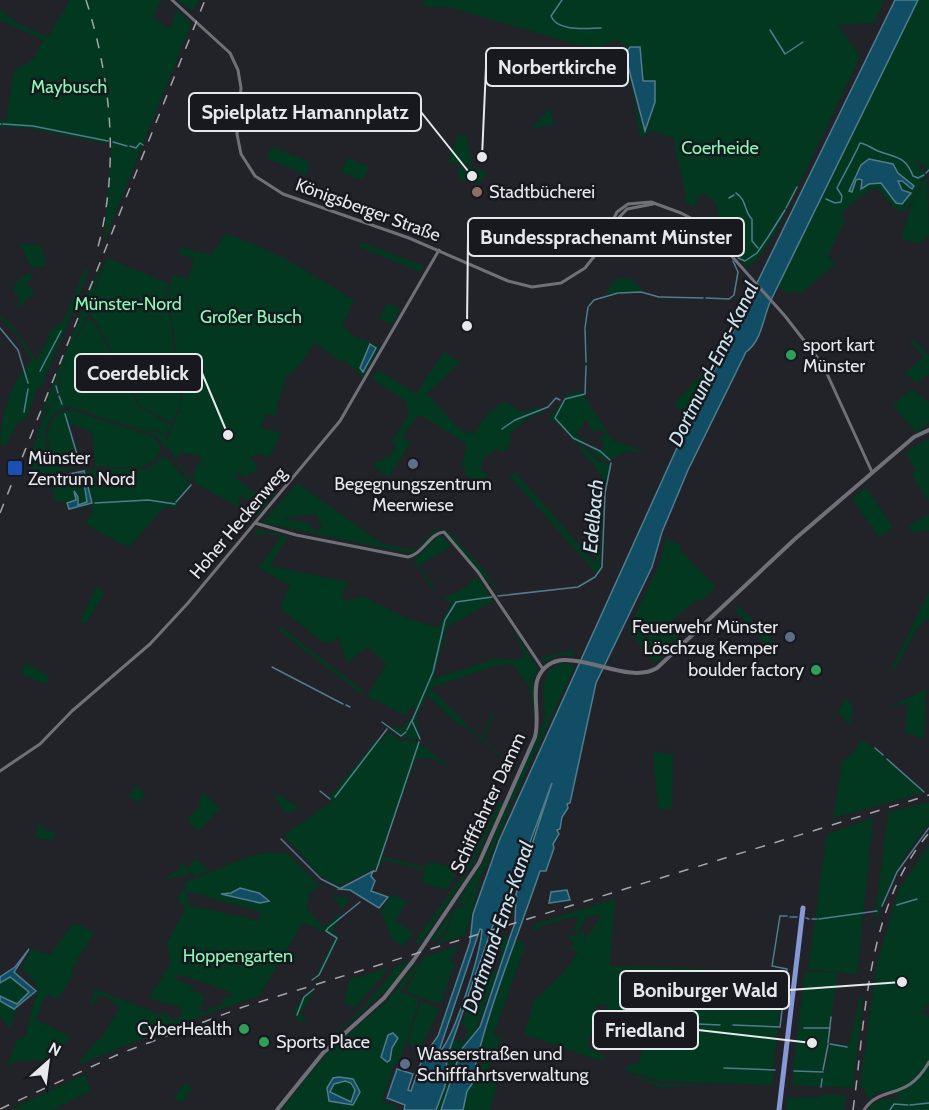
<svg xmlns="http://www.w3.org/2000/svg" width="929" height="1110" viewBox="0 0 929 1110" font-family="Cabin,sans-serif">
  <rect width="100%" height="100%" fill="#212328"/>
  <g fill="#01381f" fill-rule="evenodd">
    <path d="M70 0H161L153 18 163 23 162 26 170 29 177 10 191 24 104 242 112 141 109 140 107 144 27 128 0 127V121H6L14 70 33 60 43 40 0 20V10L18 24 48 37Z"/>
    <path d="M176 0H199L192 11Z"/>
    <path d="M428 0H884L874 23 838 25 860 57 777 230 758 259 747 268 713 227 719 211 714 201 702 193 693 207 685 202C687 186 675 158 674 138L649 130 645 136 640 137 624 53 627 48 619 40C608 41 603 48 592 49L449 7H428L420 4ZM641 52 643 81H655L645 131 635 104 627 62Z"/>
    <path d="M918 0H929V172L917 159V165L926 175 906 211 896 210 878 189 873 188 848 206 841 215 845 221 828 255 835 264 800 294 794 290 790 295 778 286ZM869 159C890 158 894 169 907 182L905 184 898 181V186L910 193 902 204 896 203 881 183 869 184 861 189 859 179 856 180 852 192C854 179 858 167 869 159Z"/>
    <path d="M550 108 554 124 531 129Z"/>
    <path d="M458 134 467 137 472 165 448 162Z"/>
    <path d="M272 147 310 162 306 175 266 158Z"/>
    <path d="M347 158 369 167 362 180 341 172Z"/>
    <path d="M467 166 487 172 480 184 459 180V167Z"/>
    <path d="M927 177 929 235 918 244 901 238 914 198Z"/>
    <path d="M226 233 282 257 345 294V296L354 299 342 326 352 335 379 347 363 377 344 360 342 362 315 343 293 373 290 372 285 378 276 411 277 416 266 413 261 428 281 433 272 453 266 458 262 454 250 456 256 466 257 474 251 471 247 478 239 472 235 477 256 494 248 500 241 497 238 503 248 508 265 491 262 484 274 494 256 517 197 484 193 475 202 457 182 452 176 458 166 443 178 413H183L179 410 183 392 186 389 178 360 168 298 172 277 175 275 188 279 194 259 179 254 181 247 211 255ZM370 344 376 348 365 370 360 368Z"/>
    <path d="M361 242 424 266 421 272 359 247Z"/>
    <path d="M20 244 41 245 46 266 31 268Z"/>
    <path d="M104 256 87 316 77 334 58 382 59 392 38 422Z"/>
    <path d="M107 258 169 284 166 291 160 290 167 292 175 359 172 361 176 362C181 383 185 404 172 422L140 406 97 323 90 315 93 296Z"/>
    <path d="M85 269H88L87 276 41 388H37L27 417 17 423 5 447 0 443C0 421 13 372 33 361L14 332 0 319V315L11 324 36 360 44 348 51 330 63 321Z"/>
    <path d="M30 272 32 277 27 284 35 294 24 300 25 303 17 309 20 297 13 292 17 281Z"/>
    <path d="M617 278 631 279 643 291 605 294Z"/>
    <path d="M387 303 400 309 391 325 380 319Z"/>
    <path d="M88 319H90L98 329 139 407 172 425 167 434 118 420 166 435 168 450 193 481 191 482 156 435 71 407C36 410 41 461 62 468 66 469 72 468 76 468L45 477 43 473 33 474C28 448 44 412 60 393 57 375 77 334 88 319Z"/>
    <path d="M913 339 929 356V374L916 383 905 373 924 357 910 341Z"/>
    <path d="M444 352 460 362 427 394 460 430 474 434 490 410 491 413 503 401 522 412 539 407 543 414 532 415 508 435 512 440 504 453 496 449 482 460 481 468 488 477 477 481 468 478 462 464 467 444 420 415 417 416 403 436 410 443 389 477 373 467 378 460 382 462 386 456 389 457 396 446 391 442 409 415 406 401 372 379 378 370 416 394Z"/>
    <path d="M704 372 706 373 686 415 674 404Z"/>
    <path d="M912 389 929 403V422L916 433 893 405Z"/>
    <path d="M581 391 612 440 648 453 627 451 609 460H600L586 444 576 443 558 423 549 420 567 395ZM585 420 590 424 589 427 595 432 601 429 605 435 599 439 605 444 599 452 576 434Z"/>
    <path d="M71 410 154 437 161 448C155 476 117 466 95 466L92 432 68 423 80 466C74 465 66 466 61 463 43 454 41 412 71 410Z"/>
    <path d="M929 439V502L911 474 916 471 905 452Z"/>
    <path d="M582 445 598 462 611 464 604 492 600 567 603 569 600 573H596L509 475 516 473 595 563 603 482 602 476 579 447Z"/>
    <path d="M165 456 190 484 179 497 177 508 164 507 131 545 126 546 85 524 91 515 93 504C85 508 75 511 67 508L66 503 54 500 51 479 82 474 83 479 76 484 84 483 87 502 78 505V497L74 492 76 500 68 507 80 508 92 503 85 469H148Z"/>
    <path d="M297 483 381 543 405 549H417L435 529H438L419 551 409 553 262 523ZM316 514 322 527 314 535 315 529 302 520 301 522 282 518Z"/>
    <path d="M866 487 893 528 879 537 852 499Z"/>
    <path d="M929 514V531L912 532 909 526Z"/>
    <path d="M258 529 288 537 270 566 348 582 341 598 348 601 362 596 404 617 438 628 451 603 443 598 467 587 477 576 493 601 447 627 433 679 494 659 516 660 525 656 513 629 538 669 533 680 534 719 530 688 513 664 494 666 430 688 482 739 492 713 494 714 484 739 514 769 467 727 457 724 427 695 416 717 421 740 405 737 388 727 403 728 417 709 412 706 406 716 367 696 386 664 368 647 347 662 338 637 335 641 324 643 280 608 290 585 259 568 281 537 266 533 258 535 254 533Z"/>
    <path d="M446 529 483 569 501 596 449 536Z"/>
    <path d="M440 534 451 546 419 565 437 591 432 588 414 560Z"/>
    <path d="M666 539 681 545 679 549 716 587 700 602 697 599 671 621 682 634 670 644 671 650 655 663 628 630 659 564Z"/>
    <path d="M96 587 104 593 86 624 80 622Z"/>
    <path d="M929 591V619L918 626 894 671 891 670Z"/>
    <path d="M739 606 774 642 765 648 762 640 735 610Z"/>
    <path d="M276 628H282L363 691V695Z"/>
    <path d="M572 650 574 656 560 655 544 662 539 658Z"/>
    <path d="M26 663 48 676 47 682 44 684 21 674Z"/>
    <path d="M562 663 571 664 574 668 513 801 510 800 547 714 544 713 543 687 548 671Z"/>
    <path d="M929 688 926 692 924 739 905 732 908 703 888 708Z"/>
    <path d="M845 698 854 707 850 725 838 713Z"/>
    <path d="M388 732 401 740 418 742 453 770 431 758H416L381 856 424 867 431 862 461 869 472 857 500 801 503 803 469 871 456 872 447 890 422 883 425 870 384 860 378 867 338 886 320 875 284 835 333 801 330 797 333 793 377 739 381 741Z"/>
    <path d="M865 741 925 792 833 818 842 762 855 751 858 743Z"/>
    <path d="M653 751 673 755 672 809H658Z"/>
    <path d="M137 785 145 795 138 803 129 796Z"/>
    <path d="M203 793 220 808 199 831 187 820 200 805 198 803Z"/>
    <path d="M277 794 299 807 292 812H284L275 796Z"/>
    <path d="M929 802V823L905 855 890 884 874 926 888 813Z"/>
    <path d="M509 803 512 804 484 871 466 902 456 905 483 862Z"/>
    <path d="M873 818 857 974 808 969 827 834Z"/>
    <path d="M38 823 42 826 43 830 55 832 53 840 36 838Z"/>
    <path d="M929 845V902L920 900 929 903V1002L922 1013 929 1017V1110H867C875 1098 890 1099 902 1099 893 1091 890 1089 879 1093L868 1091 877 1094 870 1099 864 1092 866 1091H863L864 1088 860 1087 877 963 899 889Z"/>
    <path d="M266 853 288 854 319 885 308 896 311 898 306 907 323 928 343 911 333 895 349 898 332 933 339 937 319 978 309 980 316 976 335 937 303 922 260 995 157 1032 81 1064 79 1062 96 1041 100 1040 120 1008 110 998 99 995 94 1004H90L95 989 160 1015 162 1012 174 1020 181 1017 182 1008 149 998 171 963 167 942 185 910 184 905 178 901 182 890 186 891 184 883 250 856ZM187 891 260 912V921L188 905ZM173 975 188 977 233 993 230 998 225 996 222 1005 209 1008 208 1012 200 1011 204 995 191 989V985L178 981Z"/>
    <path d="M196 859 209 870 195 876 188 868Z"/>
    <path d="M179 861 191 873 164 880 181 868Z"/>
    <path d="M463 875 466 876 420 944 415 941Z"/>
    <path d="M482 877 465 935 437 944 447 932 455 909 466 904Z"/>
    <path d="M391 895 407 901 395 921 413 933 403 946 392 939 381 912Z"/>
    <path d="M615 899 610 966 784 972 773 1070 751 1069 774 1071 772 1085 660 1081 625 1070 631 1064H638L643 1046 651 1048 656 1029 638 1025 635 1036 631 1039 623 1036 621 1042 608 1038 609 1023H637L607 1021V1004L597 1005 592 1034 589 1035V1049L603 1054V1062L524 1034 534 1001 565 971 578 952 570 948 574 944 567 934 575 937 584 931 585 941 580 952 588 933 593 930 601 914 586 917 576 935 574 932 578 916 540 926V929L533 931 535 924Z"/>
    <path d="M454 908 446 930 434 942 431 940Z"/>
    <path d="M73 924 85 927 94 933 71 970 74 973 58 999 48 994 43 1000 36 1020 70 1036C64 1045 57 1055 47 1059 33 1064 17 1056 6 1068L17 1040 25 1037 37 991V984L22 968 31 949 50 955Z"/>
    <path d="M504 934 509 940 479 1022 476 1025 478 1027 461 1050 441 1110H436C445 1087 446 1063 454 1040L463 1042 468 1030 462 1023 479 975 497 971 502 950 497 945Z"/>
    <path d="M520 940 525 946 493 1036 499 1038 504 1031 488 1069 497 1086 490 1110H463C465 1090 477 1076 487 1058L482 1052 479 1060 477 1059 484 1029 487 1030 489 1027 487 1025 515 941Z"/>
    <path d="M454 947H461L454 952 450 961 455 963 441 1002 436 1003 408 992 407 988 424 957Z"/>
    <path d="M410 960 388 989 325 1044 366 1004 397 966Z"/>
    <path d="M417 962 418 967 400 992 418 999V1003L399 1064 395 1063 382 1101 401 1110H281L327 1053 390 998ZM339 1077 353 1079 360 1092 353 1105 335 1103 327 1088Z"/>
    <path d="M389 968 355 1007 344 1003 350 979Z"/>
    <path d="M805 972 838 973 823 1072 793 1071Z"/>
    <path d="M7 977H10L29 992 17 1004 0 996V983Z"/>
    <path d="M315 989 300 1014 307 1020 298 1022 294 1011 303 996Z"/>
    <path d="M860 997H863L853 1088 793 1085V1072L825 1073 830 1044 849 1045Z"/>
    <path d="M421 1001 439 1009 421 1047 409 1044 408 1040Z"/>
    <path d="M0 1002 17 1009 10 1029 0 1016Z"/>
    <path d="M624 1072 661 1084 716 1085 659 1087Z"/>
    <path d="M85 1074 91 1091 52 1110H10Z"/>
    <path d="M341 1081 351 1083 355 1090 351 1102 330 1092 334 1084Z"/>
    <path d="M185 1083 192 1088 182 1103 174 1098Z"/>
    <path d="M823 1094 846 1095 844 1110H786L787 1098 820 1097Z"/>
  </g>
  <g fill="#114e65" stroke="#517c8e" stroke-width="1.5" fill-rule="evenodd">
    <path d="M895 0H918L771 300C763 317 762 341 746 352L688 470 662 532 652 567 596 683 570 803 567 804 568 808 562 817 560 829 557 830 559 834 553 844 554 848 546 871H540C518 936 491 1000 475 1067H480L476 1078 471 1081 472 1084 467 1091 463 1110H441L461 1050 480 1027 511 934 515 923 516 894 552 783 509 899 493 925 447 1057 445 1086 436 1110H404L405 1105 387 1098 397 1069 413 1074 408 1090 411 1091 423 1057 438 1036 470 942 473 914 499 841 680 441ZM480 929 482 930C480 955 455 1037 438 1054Z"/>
    <path d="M630 47H640L643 81H655V102L645 131 627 62 626 53Z"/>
    <path d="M869 159 893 164 898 173 914 186 912 189 902 181H898L902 190 911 193 902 204 896 203 881 183 869 184 861 189 862 180 859 179 856 180 852 192 849 191 861 165Z"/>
    <path d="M370 344 376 348 363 372 360 368Z"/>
    <path d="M84 471 92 503 69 509 67 503 76 500 74 491 78 497V505L87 502 84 483 73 484 83 479 82 474 50 478Z"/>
    <path d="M373 871 371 876 375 881 371 891 388 897 379 908 350 890 339 889Z"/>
    <path d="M240 888 259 893 269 901 260 903 221 894 231 893Z"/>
    <path d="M567 890 570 900 549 903 551 892Z"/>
    <path d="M29 949 14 972 36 991 14 1009 0 1001V996L17 1004 29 992 10 977 0 983V977L15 967Z"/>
    <path d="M393 1033 398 1038 392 1048 390 1060 387 1062 381 1057 388 1035Z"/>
    <path d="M339 1077 353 1079 360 1092 353 1105 329 1101 327 1088 333 1078ZM345 1081 351 1083 355 1090 351 1102 330 1092 334 1084Z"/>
  </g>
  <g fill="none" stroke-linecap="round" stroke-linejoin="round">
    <g stroke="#517c8e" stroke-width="1.5">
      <path d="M562 0 551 16C557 32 587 28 601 28"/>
      <path d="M770 30 785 54 803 42"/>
      <path d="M0 124H1"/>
      <path d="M3 124 33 126 108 141"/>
      <path d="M113 142 127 146"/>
      <path d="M130 146 136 148 140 143 143 145"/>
      <path d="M926 173 929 170"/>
      <path d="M736 193C747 200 744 212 752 219V241L758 248"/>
      <path d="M729 198 734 195"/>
      <path d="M826 199 835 203 841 202 842 196 837 188C845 172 853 159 860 143 867 144 871 148 878 151 895 158 905 155 913 176L918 178 924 175"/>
      <path d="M786 208 797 187"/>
      <path d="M738 258 745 261 757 253 768 237 785 210"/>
      <path d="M619 293 641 292 659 297"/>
      <path d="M660 297 703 298"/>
      <path d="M706 298 729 299 734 295 738 272 733 261"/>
      <path d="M589 306 594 300 618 293"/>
      <path d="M0 328 18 350 28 383"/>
      <path d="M585 328 588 307"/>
      <path d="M585 329 586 362"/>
      <path d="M586 366 585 394 565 399 555 418 573 438 600 451 610 460"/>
      <path d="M40 371 61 331"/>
      <path d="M56 386 58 393"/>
      <path d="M59 396 62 404"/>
      <path d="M24 412 28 389"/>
      <path d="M65 414 79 461"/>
      <path d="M502 429 515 420 548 407 556 398 560 400"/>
      <path d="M176 502 191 485"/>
      <path d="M95 503 148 500 175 504"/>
      <path d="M498 596 578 587 595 577 602 567 605 493 611 463"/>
      <path d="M272 667 343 704"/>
      <path d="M346 705 350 707"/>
      <path d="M382 722 401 736 406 732"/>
      <path d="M407 730 412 720"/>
      <path d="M420 739 412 721 433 672 445 620 456 602 492 597"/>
      <path d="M875 748 883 755"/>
      <path d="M887 759 924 792"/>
      <path d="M320 791 330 799"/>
      <path d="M335 797 387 729"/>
      <path d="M281 839 321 879 339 888"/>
      <path d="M371 872 376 871 419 742"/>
      <path d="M897 905 917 899"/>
      <path d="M882 906 897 872 929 828"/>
      <path d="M790 917H797"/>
      <path d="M806 918 809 919"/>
      <path d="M812 919H817"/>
      <path d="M819 919 877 911"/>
      <path d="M312 980 319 975 337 938 326 931 328 928 360 902"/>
      <path d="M297 1015 304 997 314 989"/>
      <path d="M613 1022 635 1023"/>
      <path d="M677 1023 720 1025"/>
      <path d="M645 1024 673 1023"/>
      <path d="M733 1025 780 1027 787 969 772 966 780 916H787"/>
      <path d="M804 1028H830"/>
      <path d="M828 1043 831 1017"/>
      <path d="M830 1044 847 1047"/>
      <path d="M724 1068 775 1070"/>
      <path d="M823 1070 828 1045"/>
      <path d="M794 1071 823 1072"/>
      <path d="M821 1087 822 1079"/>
      <path d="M910 1105 929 1103"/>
      <path d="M890 1110 894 1104 908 1105"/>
    </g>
    <g stroke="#707178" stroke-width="3">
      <path d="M172 0 230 53 238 70 241 88 237 134 241 154 255 176 283 194 409 238 508 281 532 287 561 283 585 268 596 254 617 212 628 204 651 202 681 213 704 225 785 316 823 365 872 472"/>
      <path d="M613 224 627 209 653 204"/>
      <path d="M255 523 296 535 408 557C423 554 430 533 444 532L478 572 543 669"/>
      <path d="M0 771 40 744 72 711 150 644 188 603 340 421 439 250"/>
      <path d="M864 1110C881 1084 907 1102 929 1062"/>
    </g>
    <path stroke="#707178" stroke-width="4" d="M277 1110 323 1053 384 998 413 961 479 863 535 737C540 718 532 692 538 678 558 633 622 689 657 668L796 538 914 437 929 430"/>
    <path stroke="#8698d7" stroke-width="5" d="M779 1110 803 908"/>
    <g stroke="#a4a6aa" stroke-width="1.5" stroke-dasharray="10 10" stroke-linecap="butt">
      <path d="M86 0C112 82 120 171 96 254"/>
      <path d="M0 513 205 0"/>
      <path d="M0 1109 119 1054 243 1007 929 795"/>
      <path d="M853 1110C866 1017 866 907 929 833"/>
    </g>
  </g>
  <circle fill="#8d6e63" stroke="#18191e" stroke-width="2" cx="477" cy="192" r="6"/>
  <g fill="#2e9e5b" stroke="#18191e" stroke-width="2">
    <circle cx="791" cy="355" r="6"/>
    <circle cx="816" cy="670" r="6"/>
    <circle cx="244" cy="1029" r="6"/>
    <circle cx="264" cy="1042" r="6"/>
  </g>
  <g fill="#5c6f8a" stroke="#18191e" stroke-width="2">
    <circle cx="413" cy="464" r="6"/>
    <circle cx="790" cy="637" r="6"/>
    <circle cx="405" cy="1064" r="6"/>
  </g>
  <rect fill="#1a4fb4" stroke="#18191e" stroke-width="2" x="7" y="460" width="16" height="16" rx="3"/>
  <g text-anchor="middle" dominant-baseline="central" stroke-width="5" stroke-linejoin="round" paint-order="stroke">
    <g font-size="18" fill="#82fcb7" stroke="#18191e">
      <text x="69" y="87">Maybusch</text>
      <text x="720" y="148">Coerheide</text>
      <text x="128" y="304">Münster-Nord</text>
      <text x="251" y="317">Großer Busch</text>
      <text x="238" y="956">Hoppengarten</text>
    </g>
    <g font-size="18" fill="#e7e8ec" stroke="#18191e" text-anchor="start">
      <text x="489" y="192">Stadtbücherei</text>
      <text x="803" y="345">sport kart<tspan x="803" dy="21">Münster</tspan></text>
      <text x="28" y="458">Münster<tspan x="28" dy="21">Zentrum Nord</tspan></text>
      <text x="413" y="484" text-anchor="middle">Begegnungszentrum<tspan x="413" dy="21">Meerwiese</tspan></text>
      <text x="778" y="627" text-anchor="end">Feuerwehr Münster<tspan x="778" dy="21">Löschzug Kemper</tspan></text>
      <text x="804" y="670" text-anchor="end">boulder factory</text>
      <text x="232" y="1029" text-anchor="end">CyberHealth</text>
      <text x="276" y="1042">Sports Place</text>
      <text x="417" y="1054">Wasserstraßen und<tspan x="417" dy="21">Schifffahrtsverwaltung</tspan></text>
    </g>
    <g font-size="18" fill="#e7e8ec" stroke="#18191e">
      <text transform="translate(368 210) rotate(20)">Königsberger Straße</text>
      <text transform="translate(238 523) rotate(-50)">Hoher Heckenweg</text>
      <text transform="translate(488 803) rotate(-65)">Schifffahrter Damm</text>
    </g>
    <g font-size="20" font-style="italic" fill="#cde5f0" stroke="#18191e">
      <text transform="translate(713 364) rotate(-64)">Dortmund-Ems-Kanal</text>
      <text transform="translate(593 516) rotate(-85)">Edelbach</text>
      <text transform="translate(498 927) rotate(-71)">Dortmund-Ems-Kanal</text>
    </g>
  </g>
  <path fill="none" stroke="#e7e8ec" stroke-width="2" d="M482 157L486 67M472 176L421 112M467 326L468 237M228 435L202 373M902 982L789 990M812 1043L698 1030"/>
  <g fill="#e7e8ec" stroke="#18191e" stroke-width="2">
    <circle cx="482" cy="157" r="6"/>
    <circle cx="472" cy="176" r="6"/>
    <circle cx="467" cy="326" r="6"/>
    <circle cx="228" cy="435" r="6"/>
    <circle cx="902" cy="982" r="6"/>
    <circle cx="812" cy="1043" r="6"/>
  </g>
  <g fill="#18191e" stroke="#e7e8ec" stroke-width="2">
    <rect x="486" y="48" width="142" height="38" rx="6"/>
    <rect x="189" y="93" width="232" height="38" rx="6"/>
    <rect x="468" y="218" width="276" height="38" rx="6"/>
    <rect x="75" y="354" width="127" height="38" rx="6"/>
    <rect x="620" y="971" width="169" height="38" rx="6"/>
    <rect x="593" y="1011" width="105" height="38" rx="6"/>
  </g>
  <g font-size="20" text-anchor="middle" font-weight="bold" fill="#e7e8ec">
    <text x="557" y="74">Norbertkirche</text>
    <text x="305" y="119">Spielplatz Hamannplatz</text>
    <text x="606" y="244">Bundessprachenamt Münster</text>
    <text x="138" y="380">Coerdeblick</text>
    <text x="705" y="997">Boniburger Wald</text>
    <text x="645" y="1037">Friedland</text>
  </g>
  <g transform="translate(48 1062) rotate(28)" stroke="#18191e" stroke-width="4.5" paint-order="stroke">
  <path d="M0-4.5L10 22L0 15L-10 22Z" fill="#e7e8ec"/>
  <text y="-9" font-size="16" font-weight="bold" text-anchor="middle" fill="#e7e8ec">N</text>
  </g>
</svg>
